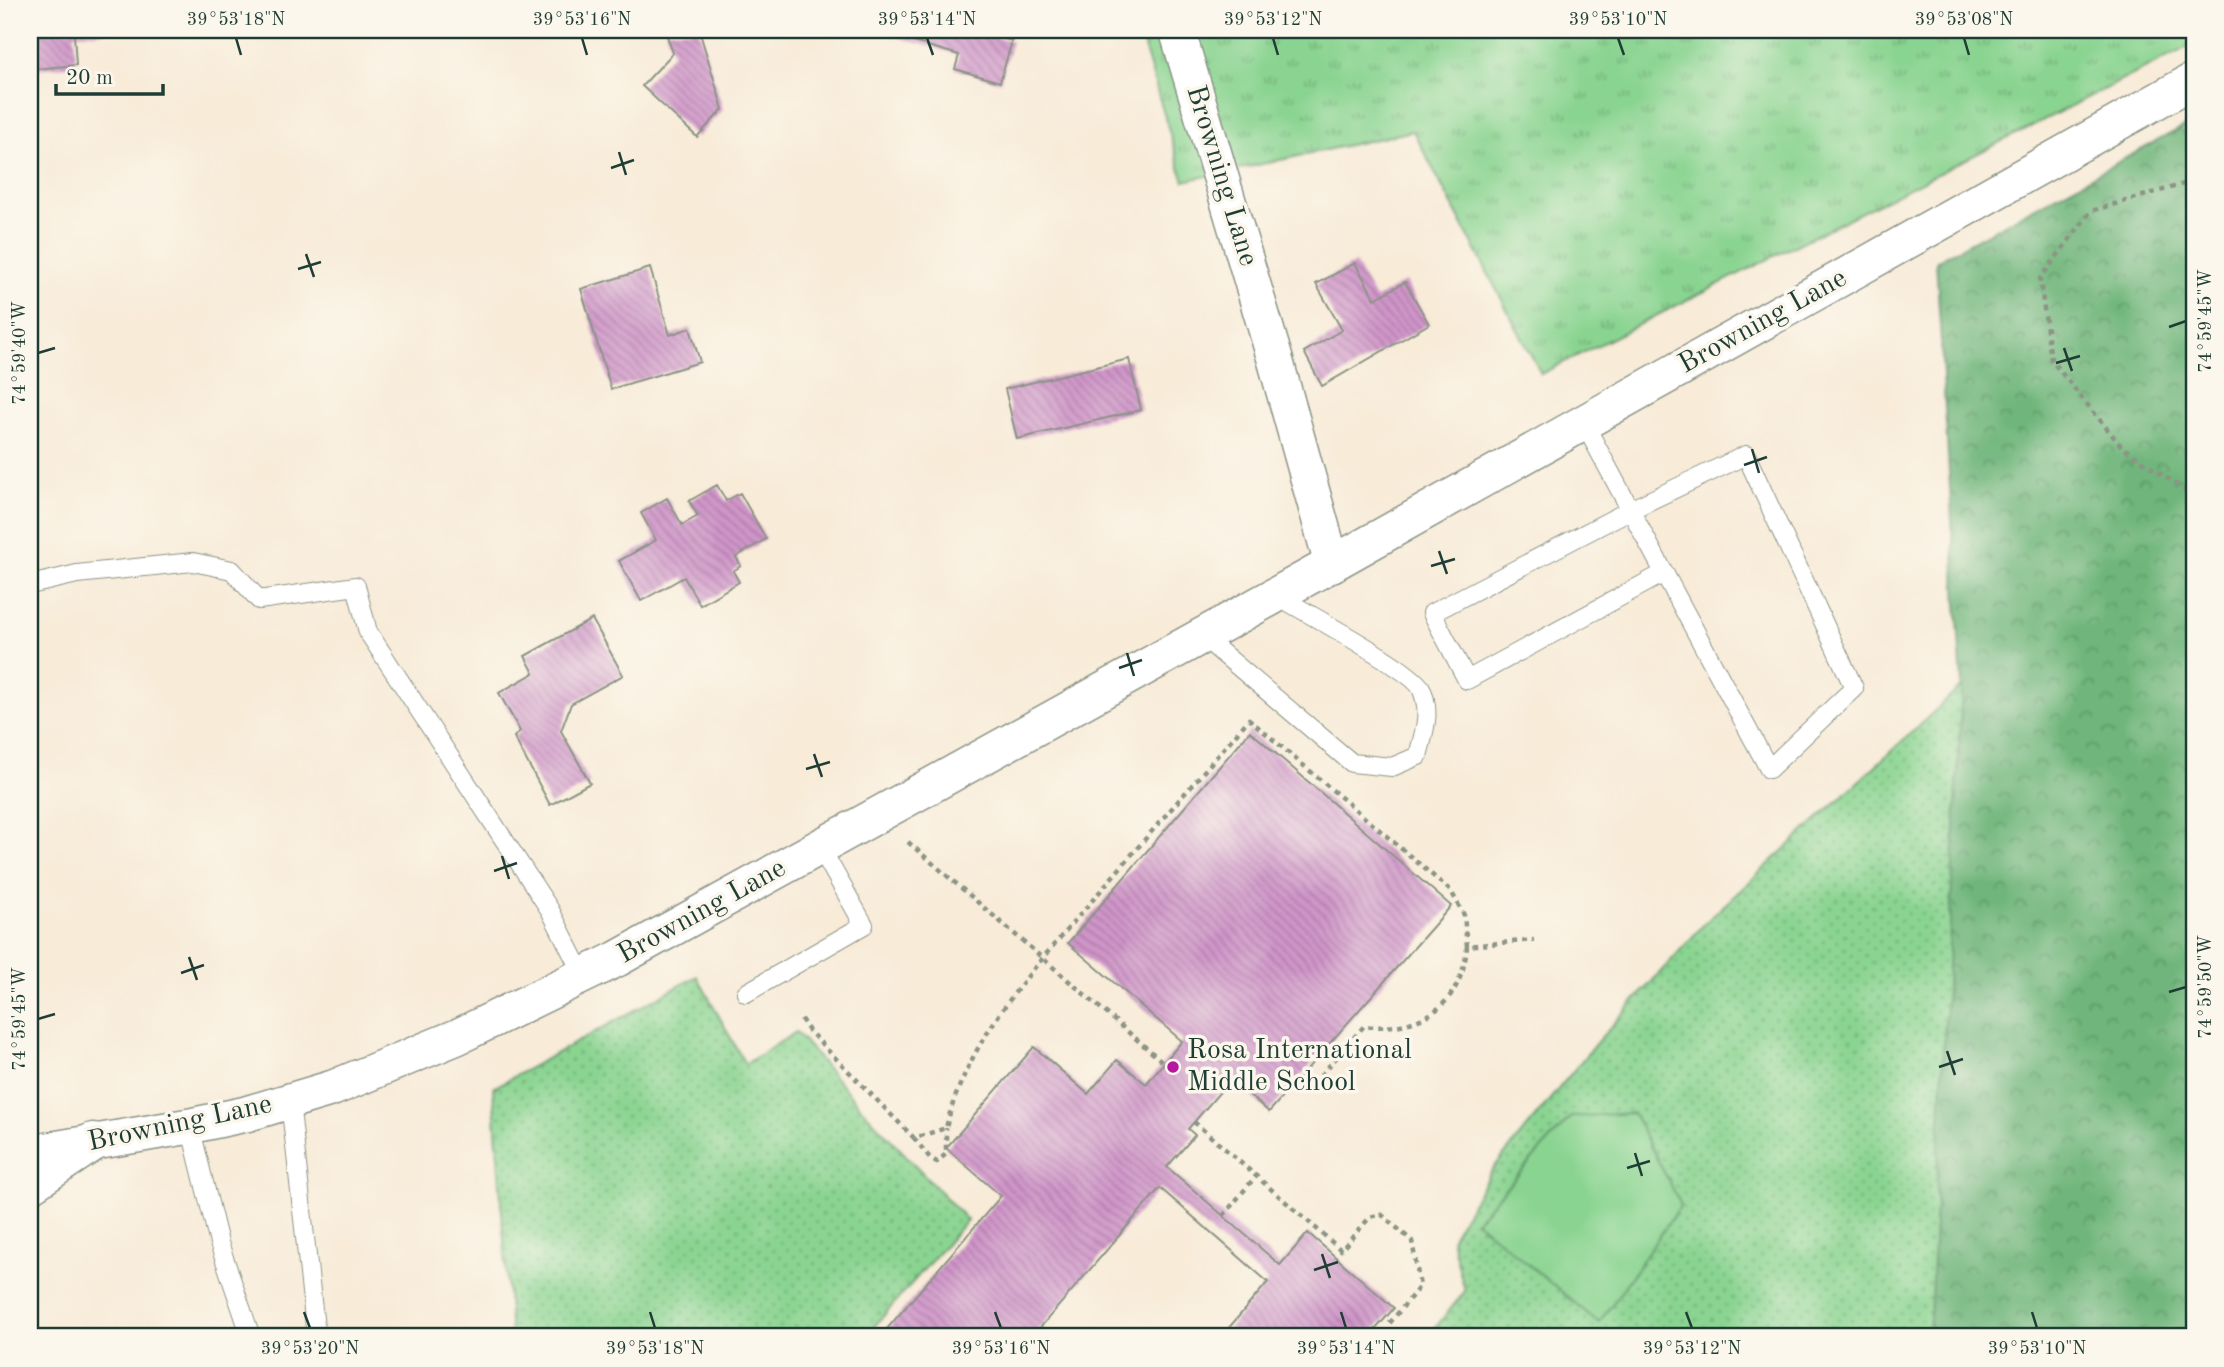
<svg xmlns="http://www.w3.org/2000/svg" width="2224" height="1367" viewBox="0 0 2224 1367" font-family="'Old Standard TT',serif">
  <defs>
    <pattern id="grass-tufts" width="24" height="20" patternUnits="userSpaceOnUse" patternTransform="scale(1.75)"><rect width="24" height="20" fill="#8ad491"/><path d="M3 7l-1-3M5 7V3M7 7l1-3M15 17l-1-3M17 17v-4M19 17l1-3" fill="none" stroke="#70ad77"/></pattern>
    <pattern id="forest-crowns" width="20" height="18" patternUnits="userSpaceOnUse" patternTransform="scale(1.75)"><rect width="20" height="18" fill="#6fb67b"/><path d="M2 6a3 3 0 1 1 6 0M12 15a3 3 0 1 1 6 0" fill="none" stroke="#5b9566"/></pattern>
    <pattern id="park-dots" width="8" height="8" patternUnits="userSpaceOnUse" patternTransform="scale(1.75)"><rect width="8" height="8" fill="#8ad491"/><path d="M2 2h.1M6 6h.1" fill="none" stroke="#70ad77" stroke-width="1.8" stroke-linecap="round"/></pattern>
    <pattern id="building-back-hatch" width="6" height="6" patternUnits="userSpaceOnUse" patternTransform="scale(1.75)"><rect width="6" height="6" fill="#d095c9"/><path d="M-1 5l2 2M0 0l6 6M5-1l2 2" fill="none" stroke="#a87ba4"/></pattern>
  </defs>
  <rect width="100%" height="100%" fill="#fbf7ec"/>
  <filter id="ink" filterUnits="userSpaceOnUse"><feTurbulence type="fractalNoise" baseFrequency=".0143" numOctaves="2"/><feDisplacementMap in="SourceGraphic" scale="14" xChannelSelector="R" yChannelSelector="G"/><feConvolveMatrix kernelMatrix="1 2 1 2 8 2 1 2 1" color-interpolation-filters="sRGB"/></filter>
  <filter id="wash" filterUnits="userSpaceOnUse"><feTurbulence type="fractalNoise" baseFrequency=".00686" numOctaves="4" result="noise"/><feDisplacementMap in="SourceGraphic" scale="28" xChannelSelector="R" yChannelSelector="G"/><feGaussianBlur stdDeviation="1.57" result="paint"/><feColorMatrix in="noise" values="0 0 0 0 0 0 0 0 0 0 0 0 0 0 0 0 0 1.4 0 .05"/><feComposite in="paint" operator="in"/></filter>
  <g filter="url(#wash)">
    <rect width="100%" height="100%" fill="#f8ebd8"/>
    <path fill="url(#grass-tufts)" stroke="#548862" stroke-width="2" d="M1139 30H2194V44L1541 374 1413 131 1184 181Z"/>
    <path fill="url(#forest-crowns)" stroke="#477a58" stroke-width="2" d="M2194 121V1337H1929L1962 686 1936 261Z"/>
    <g fill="url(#park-dots)" stroke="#548862" stroke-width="2">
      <path d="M1962 686 1929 1337H1428L1465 1291 1451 1239 1492 1170 1597 1042 1706 922Z"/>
      <path d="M697 976 745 1064 796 1032 863 1110 967 1220 865 1337H511L493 1088Z"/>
    </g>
    <path fill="#8ad491" stroke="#548862" stroke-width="2" d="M1633 1113 1681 1205 1599 1323 1476 1221 1571 1117Z"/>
    <g id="blocks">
      <g fill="url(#building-back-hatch)">
        <path d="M33 30H105V32L74 34 76 65 36 69Z"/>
        <path d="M665 30H699L723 109 697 137 642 86 673 53Z"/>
        <path d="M872 30H970L1012 41 1000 82 955 69 959 55Z"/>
        <path d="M1355 263 1375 299 1405 282 1429 324 1322 386 1304 352 1342 330 1316 284Z"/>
        <path d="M650 268 670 335 690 328 700 362 611 389 581 289Z"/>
        <path d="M1129 359 1141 410 1017 439 1005 389Z"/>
        <path d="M717 485 726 501 740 493 766 539 736 557 741 566 733 571 739 582 700 605 684 577 641 601 619 561 656 540 641 513 667 498 682 525 698 516 689 501Z"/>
        <path d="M592 619 623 675 571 704 561 731 590 783 550 805 514 737 520 731 499 693 534 673 525 656Z"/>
        <path d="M1250 731 1451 906 1269 1112 1231 1079 1188 1129 1195 1135 1167 1167 1280 1265 1308 1233 1394 1308 1369 1337H1221L1268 1282 1160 1188 1032 1337H880L1001 1196 946 1148 1034 1047 1088 1094 1117 1060 1146 1084 1182 1041 1068 943Z"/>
      </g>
    </g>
  </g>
  <g filter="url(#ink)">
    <use href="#blocks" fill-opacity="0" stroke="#8c9486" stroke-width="2"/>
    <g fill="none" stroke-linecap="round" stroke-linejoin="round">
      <g stroke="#8c9486" stroke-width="20">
        <g id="service">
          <path d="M1584 423 1769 769 1854 688 1746 455 1630 510 1432 613 1467 680 1664 573"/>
          <path d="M30 585 77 574 193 562 232 570 259 600 356 586 368 632 550 910 583 975"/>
          <path d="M1202 636 1352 763 1392 767 1418 756C1424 732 1432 712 1421 688 1411 669 1301 610 1276 595"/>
          <path d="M746 993 864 925 820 847"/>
          <path d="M290 1101 316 1337"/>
          <path d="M190 1126 219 1243 251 1337"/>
        </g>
      </g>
      <g stroke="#8c9486" stroke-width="38">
        <g id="minor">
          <path d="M1177 30 1275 359 1332 564"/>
          <path d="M30 1153 190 1126 246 1114 333 1088 457 1037 617 959 1332 564 2194 80"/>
        </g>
      </g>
      <g stroke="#8c9486" stroke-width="41">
        <path id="tertiary" d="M30 1184 93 1142"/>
      </g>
      <g stroke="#8c9486" stroke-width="4.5" stroke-dasharray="5 5" stroke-linecap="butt">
        <path d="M2194 181 2091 211 2040 279 2051 360 2122 447 2194 497"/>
        <path d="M908 842 1164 1063"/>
        <path d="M801 1019 809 1031 914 1138 946 1128C968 1034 1041 961 1102 889 1151 832 1200 776 1249 719L1451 891 1464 915 1467 946 1534 940"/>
        <path d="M1314 1083 1364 1026C1421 1032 1462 1006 1467 946"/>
        <path d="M1194 1122 1341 1250 1370 1217 1381 1214 1412 1241 1420 1286 1389 1324"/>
        <path d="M914 1138 930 1158 937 1162 946 1154V1128"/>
        <path d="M1223 1216 1256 1176"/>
      </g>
      <use href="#service" stroke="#fff" stroke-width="18"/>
      <use href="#minor" stroke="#fff" stroke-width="35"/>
      <use href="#tertiary" stroke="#fff" stroke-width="38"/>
    </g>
  </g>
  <path fill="none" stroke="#1f3d34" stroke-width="2.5" d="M236 38 241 55M582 38 587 55M927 38 933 55M1273 38 1278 55M1618 38 1624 55M1964 38 1969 55M619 152 626 175M611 168 634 160M306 254 314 277M298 269 321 262M2169 327 2186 321M2064 348 2072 371M38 353 55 348M2056 363 2080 356M1752 449 1759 473M1744 465 1767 457M1439 551 1447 574M1431 566 1455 559M1127 653 1134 676M1119 668 1142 660M814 754 822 777M806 769 830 762M502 856 509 879M494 871 517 863M189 957 197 980M181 973 204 965M2169 992 2186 987M38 1019 55 1014M1947 1051 1955 1075M1939 1067 1963 1059M1635 1153 1642 1176M1627 1168 1650 1161M1322 1254 1330 1278M1314 1270 1338 1262M304 1312 310 1328M650 1312 655 1328M995 1312 1001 1328M1341 1312 1346 1328M1686 1312 1692 1328M2032 1312 2037 1328"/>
  <circle fill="#b5179e" stroke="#fbf7ec" stroke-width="2.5" cx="1173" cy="1067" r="7"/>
  <g text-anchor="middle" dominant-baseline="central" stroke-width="7" stroke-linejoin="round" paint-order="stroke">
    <g font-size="28" fill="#1f3d34" stroke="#fbf7ec">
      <text transform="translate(1221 176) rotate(73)">Browning Lane</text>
      <text transform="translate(1763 322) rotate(-29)">Browning Lane</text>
      <text transform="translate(702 912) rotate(-29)">Browning Lane</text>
      <text transform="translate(180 1124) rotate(-12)">Browning Lane</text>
    </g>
    <g font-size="28" fill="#1f3d34" stroke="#fbf7ec" text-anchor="start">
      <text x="1187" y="1051">Rosa International<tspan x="1187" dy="32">Middle School</tspan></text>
    </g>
  </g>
  <rect width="2224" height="1367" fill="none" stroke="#fbf7ec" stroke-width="77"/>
  <path d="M56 84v10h107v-10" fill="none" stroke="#1f3d34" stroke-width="3.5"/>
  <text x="66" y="84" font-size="21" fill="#1f3d34" stroke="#fbf7ec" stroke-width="5" paint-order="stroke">20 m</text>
  <rect x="38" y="38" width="2148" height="1290" fill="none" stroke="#1f3d34" stroke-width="2.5"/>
  <g font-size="18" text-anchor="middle" fill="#1f3d34">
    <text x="236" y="25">39°53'18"N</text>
    <text x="582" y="25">39°53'16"N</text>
    <text x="927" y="25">39°53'14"N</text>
    <text x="1273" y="25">39°53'12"N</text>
    <text x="1618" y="25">39°53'10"N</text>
    <text x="1964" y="25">39°53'08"N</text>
    <text transform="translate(2205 321) rotate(-90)" y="6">74°59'45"W</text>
    <text transform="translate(19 353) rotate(-90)" y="6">74°59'40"W</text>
    <text transform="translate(2205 987) rotate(-90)" y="6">74°59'50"W</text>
    <text transform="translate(19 1019) rotate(-90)" y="6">74°59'45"W</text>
    <text x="310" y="1354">39°53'20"N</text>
    <text x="655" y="1354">39°53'18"N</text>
    <text x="1001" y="1354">39°53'16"N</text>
    <text x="1346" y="1354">39°53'14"N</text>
    <text x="1692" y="1354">39°53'12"N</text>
    <text x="2037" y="1354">39°53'10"N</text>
  </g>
</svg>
